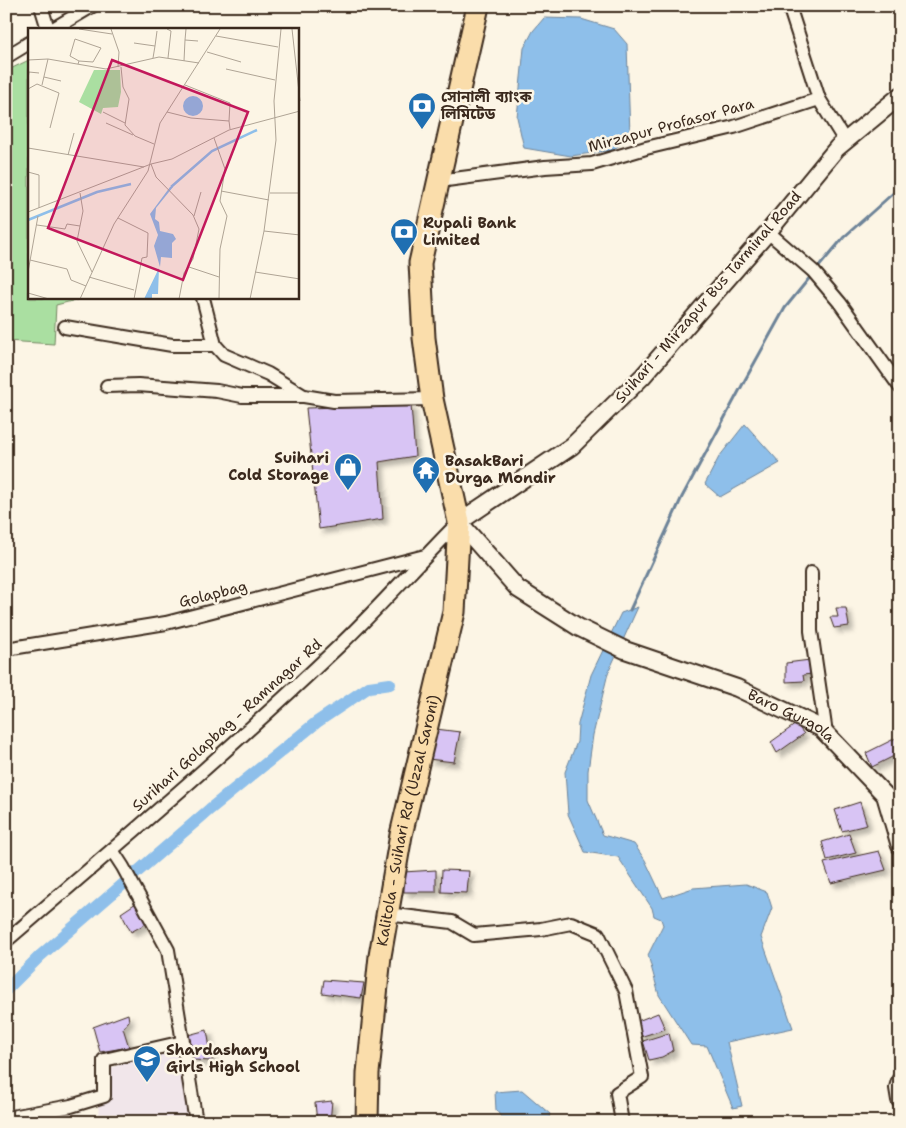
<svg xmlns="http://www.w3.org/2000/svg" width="906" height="1128" viewBox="0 0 906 1128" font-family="'Shantell Sans','Noto Sans Bengali',sans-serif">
  <defs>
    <filter id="shadow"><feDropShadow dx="4.5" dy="4.5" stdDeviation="2.5" flood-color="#0004"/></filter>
  </defs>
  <rect width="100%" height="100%" fill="#fcf5e5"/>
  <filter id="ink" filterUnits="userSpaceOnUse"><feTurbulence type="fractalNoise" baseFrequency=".02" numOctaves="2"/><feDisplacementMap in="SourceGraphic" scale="10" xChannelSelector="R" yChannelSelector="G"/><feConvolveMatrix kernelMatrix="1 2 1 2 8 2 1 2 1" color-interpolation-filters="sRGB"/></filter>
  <g filter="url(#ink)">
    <path fill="#f1e6ea" d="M176 1048 191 1122H100L98 1105 112 1098 110 1068Z"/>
    <path fill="#aadfa1" stroke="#728460" d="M29 60V298H84L56 305 54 344 6 341V71Z"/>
    <g fill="#8ebfea" stroke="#6d8398">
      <path d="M544 18 581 19 614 29 627 44 630 136 613 150 571 156 524 148 517 117 524 48 533 31Z"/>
      <path d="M745 424 780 463 720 497 705 484 719 457Z"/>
      <path d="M638 607 608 673 593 735 588 771V800L603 835 634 844 645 860 663 898 693 888 746 884 767 892 772 908 761 937 793 1028 727 1042 742 1106 733 1108 707 1046 691 1045 659 995 648 955 663 925 661 919 654 916 652 908 618 857 585 852 568 814 565 772 577 742 578 724 591 675 621 613Z"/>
      <path d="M522 1090 550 1114 548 1122H505L496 1110 495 1092Z"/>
    </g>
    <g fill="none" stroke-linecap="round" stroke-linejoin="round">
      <g stroke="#6d8398" stroke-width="3">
        <path d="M817 269 844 237 900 187"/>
        <path d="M630 610 682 497 745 380 785 308 811 276"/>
      </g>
      <path stroke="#8ebfea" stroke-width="12" d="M6 990 40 956 210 809 317 722 369 687 390 684"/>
    </g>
    <g fill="#d8c4f4" stroke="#3b2a1e" filter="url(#shadow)">
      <path d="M411 405 415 456 379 462 383 519 319 529 306 408Z"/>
      <path d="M836 608H846L849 626 834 628 830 617H838Z"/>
      <path d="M810 660 812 674 803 675 804 681 786 682V663Z"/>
      <path d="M796 724 804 734 777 753 771 742Z"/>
      <path d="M436 729 460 732 454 762 428 759Z"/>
      <path d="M900 736V753L872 767 866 753Z"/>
      <path d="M860 802 867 825 842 831 835 810Z"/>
      <path d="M849 834 856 853 827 860 822 842Z"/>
      <path d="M879 851 886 870 831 883 824 863Z"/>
      <path d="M436 870V892H404L403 872Z"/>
      <path d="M442 870 469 871 467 893 441 892Z"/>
      <path d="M136 903 147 923 131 932 121 913Z"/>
      <path d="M324 980 364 983 361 998 322 993Z"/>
      <path d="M658 1013 665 1029 640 1037 635 1022Z"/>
      <path d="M128 1014 129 1021 123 1028 129 1047 100 1052 93 1027Z"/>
      <path d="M207 1030 212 1061 193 1060 188 1035Z"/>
      <path d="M669 1033 673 1051 662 1057 649 1060 643 1041Z"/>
      <path d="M332 1101 330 1122H317L315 1103Z"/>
    </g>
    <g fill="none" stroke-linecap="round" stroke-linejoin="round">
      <g stroke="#3b2a1e" stroke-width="16">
        <g id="minor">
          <path d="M41 6 48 29"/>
          <path d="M789 6 819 99"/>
          <path d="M53 29 92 6"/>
          <path d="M6 57 29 43"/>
          <path d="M439 181 545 167 592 164 646 148 734 127 819 99 845 141"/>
          <path d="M768 232 813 271 840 303 900 387"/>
          <path d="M203 298 215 345 224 355 268 374 304 396 334 401 432 399"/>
          <path d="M65 327 172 345H215"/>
          <path d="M107 386 138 385 217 391 242 396H304"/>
          <path d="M811 573V631L826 733"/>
          <path d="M6 649 166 623 425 556"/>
          <path d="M112 850 123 867 168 950 196 1122"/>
          <path d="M387 914 452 922 474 935 541 929 571 923 598 934 626 991 642 1077 617 1093 622 1122"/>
          <path d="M6 941C118 845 231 749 338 647 380 607 418 563 459 522"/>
          <path d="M6 1118 71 1106 104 1096V1060L183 1042"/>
        </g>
      </g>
      <g stroke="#3b2a1e" stroke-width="20">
        <g id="tertiary">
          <path id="s1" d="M900 96 837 148 768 232 643 376 572 446 459 522 518 589 578 627 625 650 737 688 821 728 885 795 900 846"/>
          <path d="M900 1081 898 1088 900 1100"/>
        </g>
      </g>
      <g stroke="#3b2a1e" stroke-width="25">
        <g id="trunk">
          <path id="s2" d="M367 1122 368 1073 380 956 401 835 454 612 459 522 432 399 424 338 420 263 478 6"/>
        </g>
      </g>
      <use href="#minor" stroke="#fcf5e5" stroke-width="12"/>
      <use href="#tertiary" stroke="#fcf5e5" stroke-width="16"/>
      <use href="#trunk" stroke="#faddab" stroke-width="21"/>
    </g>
  </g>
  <defs>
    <g id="bank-pin" transform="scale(1.4375)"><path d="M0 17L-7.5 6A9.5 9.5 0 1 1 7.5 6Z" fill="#1f6fb2" stroke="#fcf5e5"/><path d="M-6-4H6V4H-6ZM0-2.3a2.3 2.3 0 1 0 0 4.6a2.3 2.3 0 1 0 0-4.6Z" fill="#fff"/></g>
    <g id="shop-pin" transform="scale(1.4375)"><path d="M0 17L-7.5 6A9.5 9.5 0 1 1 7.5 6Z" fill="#1f6fb2" stroke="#fcf5e5"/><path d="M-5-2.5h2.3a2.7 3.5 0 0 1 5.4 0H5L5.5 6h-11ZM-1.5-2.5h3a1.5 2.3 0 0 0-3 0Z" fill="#fff"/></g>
    <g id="temple-pin" transform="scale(1.4375)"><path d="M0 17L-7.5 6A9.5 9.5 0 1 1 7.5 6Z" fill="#1f6fb2" stroke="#fcf5e5"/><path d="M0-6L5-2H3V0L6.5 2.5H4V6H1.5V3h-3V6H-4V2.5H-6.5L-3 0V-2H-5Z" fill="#fff"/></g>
    <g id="school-pin" transform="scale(1.4375)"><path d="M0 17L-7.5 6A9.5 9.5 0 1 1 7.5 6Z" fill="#1f6fb2" stroke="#fcf5e5"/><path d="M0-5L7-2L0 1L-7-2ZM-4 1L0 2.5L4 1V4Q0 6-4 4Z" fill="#fff"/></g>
  </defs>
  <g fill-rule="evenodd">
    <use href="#bank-pin" x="422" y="106"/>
    <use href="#bank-pin" x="404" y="232"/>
    <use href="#shop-pin" x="348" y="467"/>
    <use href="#temple-pin" x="426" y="470"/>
    <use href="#school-pin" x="147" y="1059"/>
  </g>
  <g text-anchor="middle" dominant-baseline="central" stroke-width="5" stroke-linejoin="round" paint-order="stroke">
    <g font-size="15" font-weight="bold" fill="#3b2a1e" stroke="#fcf5e5" text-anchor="start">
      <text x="441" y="97">সোনালী ব্যাংক<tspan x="441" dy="17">লিমিটেড</tspan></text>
      <text x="423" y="223">Rupali Bank<tspan x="423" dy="17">Limited</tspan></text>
      <text x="329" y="458" text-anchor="end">Suihari<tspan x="329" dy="17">Cold Storage</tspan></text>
      <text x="445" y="461">BasakBari<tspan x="445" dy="17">Durga Mondir</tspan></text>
      <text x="166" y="1050">Shardashary<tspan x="166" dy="17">Girls High School</tspan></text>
    </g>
    <g font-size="15" fill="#3b2a1e" stroke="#fcf5e5">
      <text transform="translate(671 125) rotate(-15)">Mirzapur Profasor Para</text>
      <text transform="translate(708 297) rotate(-49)">Suihari - Mirzapur Bus Tarminal Road</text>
      <text transform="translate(213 594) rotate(-14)">Golapbag</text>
      <text stroke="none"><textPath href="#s1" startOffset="1009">Baro Gurgola</textPath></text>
      <text transform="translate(227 725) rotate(-42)">Surihari Golapbag - Ramnagar Rd</text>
      <text stroke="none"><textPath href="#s2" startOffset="305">Kalitola - Suihari Rd (Uzzal Saroni)</textPath></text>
    </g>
  </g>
  <g transform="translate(28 28)">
    <rect width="271" height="271" fill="#fcf5e5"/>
    <path d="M66 42H92L93 64 90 79 75 80 73 86 51 74Z" fill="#aadfa1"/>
    <path d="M155 78a10 10 0 1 1 20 0a10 10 0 1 1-20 0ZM142 159H145L128 180 127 191 131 194 132 203 145 206 148 211 144 215V230L133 229 132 239 126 218 130 207 122 186ZM131 240 130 266H124V271H116Z" fill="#8ebfea"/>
    <path fill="none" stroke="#8ebfea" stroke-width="2.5" d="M143 159 184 123 229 102M0 192 69 164 103 156"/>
    <path fill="none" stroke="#afa495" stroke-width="1" d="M51 1 84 6M83 1 91 24 90 39M139 1 143 3 140 30M158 1 157 12 170 13M264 1 272 73M188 8 250 19M106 15 127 18 125 30M127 18 129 3M179 24 213 34M0 32 20 31 78 41 131 29 171 35M156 33 157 12M50 36 51 33 65 34 73 20 47 11 42 28 51 33M93 39 95 59 101 71 97 97 107 108 126 116M198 41 247 52M16 49 33 53M0 51 1 44 11 45M14 57 20 31M157 57 202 75 201 93M0 61 9 56 31 65 22 100M75 84 97 95M139 84 163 90 201 93 202 101M78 95 105 107M186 110 197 141 192 173 199 188 192 221 191 271M0 120 116 139M40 127 46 105M123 136 128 149 165 187 171 201 165 231 156 245 151 271M0 144 11 147V180M193 163 241 172M52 165 55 183 49 213 64 244M242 165H272M0 184 123 136 144 131 201 102 272 83M166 188 173 164M90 190 120 205 119 229 114 230 106 271M9 197 37 201 39 196 52 198M236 203 272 207M2 232 39 241 43 252 58 258M161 239 191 249M0 244 10 188M227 244 272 251M61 249 106 262M0 265 21 271M52 271 86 196 120 143 132 95 192 1M222 271 236 203 248 112 246 73 253 1"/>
    <path fill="#c2185b" fill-opacity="0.15" stroke="#c2185b" stroke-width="2.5" d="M84 32 220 84 155 252 20 200Z"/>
    <rect width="271" height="271" fill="none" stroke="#3b2a1e" stroke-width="2.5"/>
  </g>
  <rect width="906" height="1128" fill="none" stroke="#fcf5e5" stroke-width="25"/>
  <rect x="12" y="12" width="881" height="1103" fill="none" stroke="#3b2a1e" stroke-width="2" filter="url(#ink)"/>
</svg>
